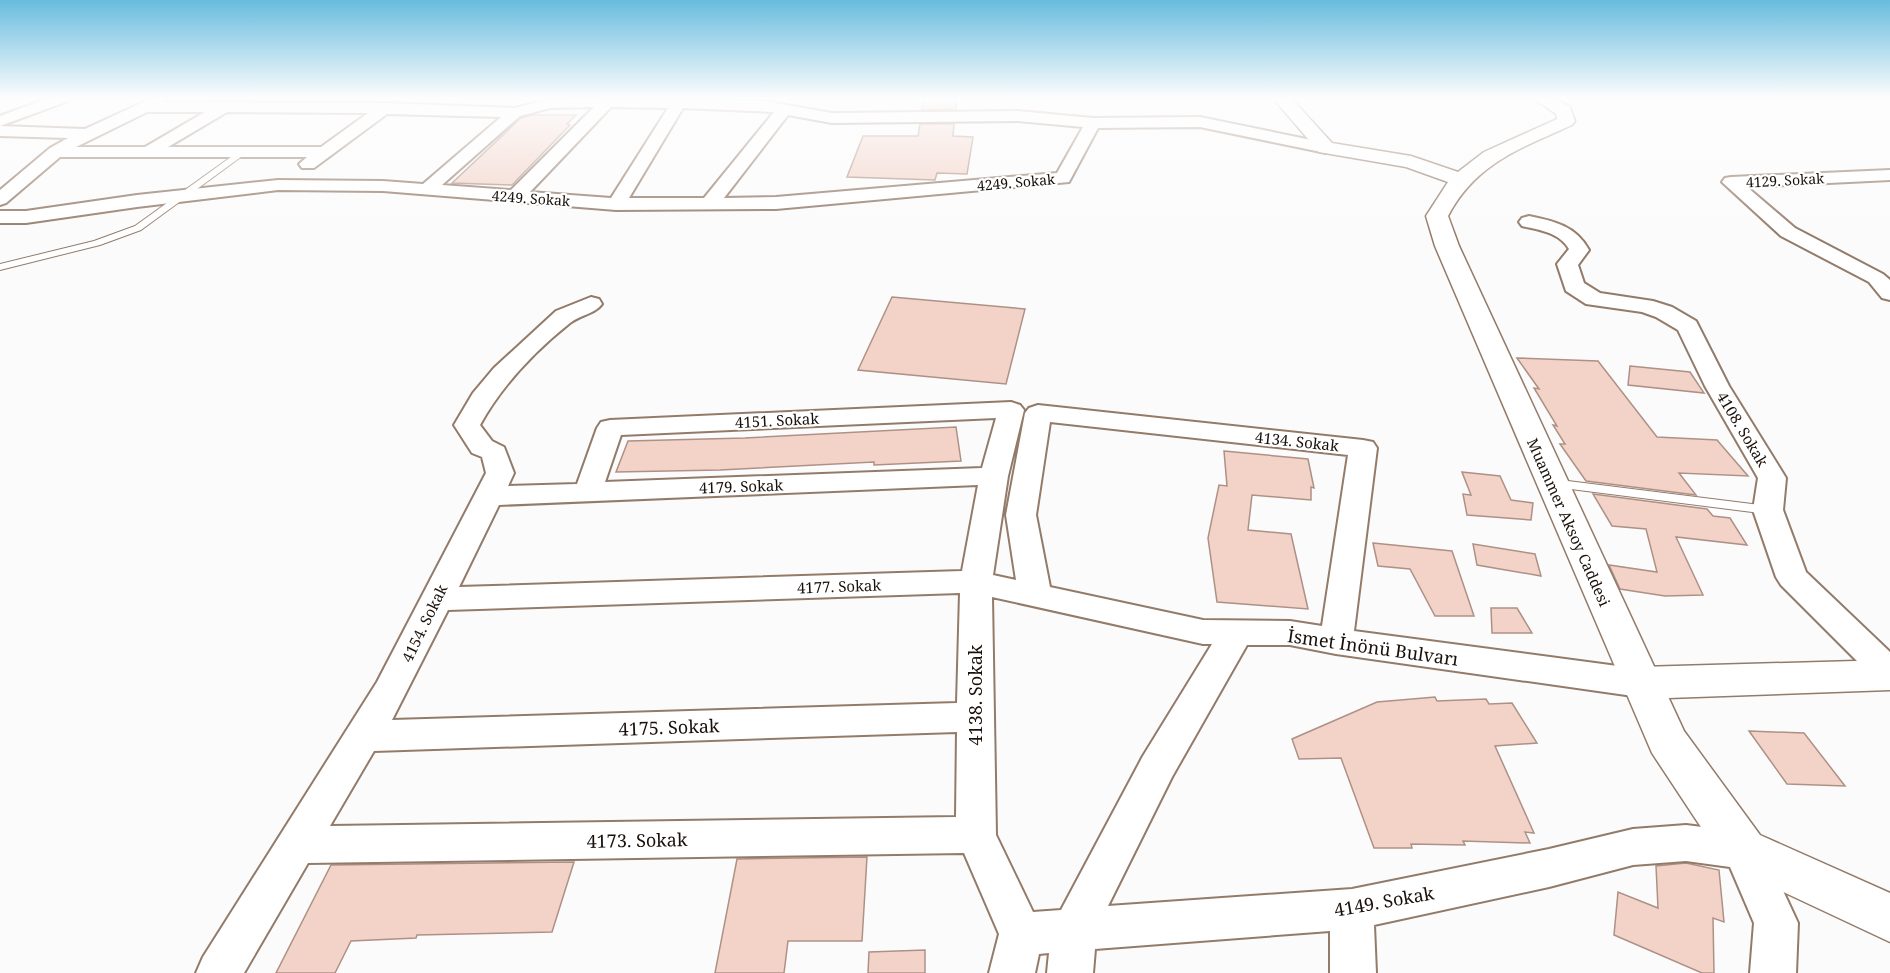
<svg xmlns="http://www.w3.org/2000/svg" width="1890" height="973" viewBox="0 0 1890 973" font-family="'Noto Serif',serif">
  <rect width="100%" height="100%" fill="#fbfbfb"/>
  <g fill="#f3d3c8" stroke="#ae9186" stroke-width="1.5">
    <path d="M924 98H956V109L922 110Z"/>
    <path d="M533 115H576L567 124 570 125 512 185 452 183 521 118Z"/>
    <path d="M920 124H954L953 136 973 137 967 174 937 173 935 180 847 177 863 136H918Z"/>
    <path d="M892 297 1025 309 1006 384 858 370Z"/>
    <path d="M1517 358 1598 361 1657 437 1717 440 1748 476 1679 473 1696 495 1586 481 1560 444H1565L1553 425 1557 426 1534 388 1539 389Z"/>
    <path d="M1630 366 1690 372 1704 393 1628 385Z"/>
    <path d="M956 427 961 461 874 465V462L720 470 616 472 628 441 745 438Z"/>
    <path d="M1224 451 1308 459 1314 488 1311 487V500L1252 495 1248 530 1291 534 1308 609 1217 602 1208 538 1219 485 1227 486Z"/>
    <path d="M1462 472 1500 476 1511 500 1533 503 1531 520 1467 515 1463 494 1471 495Z"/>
    <path d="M1593 494 1707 509 1713 516 1730 518 1747 545 1676 537 1703 595 1665 596 1620 589 1609 565 1657 572 1646 529 1612 526Z"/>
    <path d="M1373 543 1452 551 1474 616H1435L1410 569 1378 566Z"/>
    <path d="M1473 544 1535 554 1541 576 1477 565Z"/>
    <path d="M1491 608H1517L1532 633H1492Z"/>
    <path d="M1435 697 1437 701 1486 699 1489 704 1512 703 1537 743 1495 746 1534 833 1525 832 1530 843 1463 841 1465 845 1411 844 1412 848H1374L1341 758 1299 759 1292 739 1377 702Z"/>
    <path d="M1749 731 1804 733 1845 786 1787 784Z"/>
    <path d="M867 857 862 941H788L784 973H715L737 859Z"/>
    <path d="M574 862 552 932 417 935 416 938 351 941 335 973H276L331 865Z"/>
    <path d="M1686 863 1719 870 1724 922 1713 918 1714 973H1702L1614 935 1618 892 1658 908 1656 866Z"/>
    <path d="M925 950V973H868L869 952Z"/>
  </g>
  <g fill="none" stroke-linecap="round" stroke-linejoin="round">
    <g stroke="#937b6a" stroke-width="2">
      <g id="service">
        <path d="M242 149 249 151 141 230 100 245 0 270V264L94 241 135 226Z"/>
        <path d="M1552 479 1768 506 1775 510 1768 514 1547 486 1545 483Z"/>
      </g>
    </g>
    <g stroke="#937b6a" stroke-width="4">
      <g id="minor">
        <path d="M48 98H70L68 101 0 126V116Z"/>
        <path d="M152 98H166V102L385 103 515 108 550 99 585 98 764 101 832 113 1018 111 1093 118 1200 117 1326 143 1334 148 1326 153 1200 127 1098 128 1069 182 776 209 616 210 383 191 278 190 137 207 26 223H0V211H26L137 195 278 180 383 181 423 184 501 117 387 114 314 168H302L299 164 307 157H60L6 203 0 205V190L50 148 68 138 0 136V126L85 129ZM594 107 511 190 442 185 520 116 550 108ZM611 107 668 108 611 198 530 192ZM683 108 774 112 704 198H629ZM147 112H205L145 147H76ZM227 112 368 113 321 147H168ZM788 115 832 123 1018 121 1083 127 1057 173 776 197 724 198Z"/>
        <path d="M1890 170V180L1747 187 1795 228 1883 274 1890 280V300L1882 298 1869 282 1781 236 1722 182 1725 178 1731 177Z"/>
        <path d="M1529 216C1554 221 1576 226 1589 250L1578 265 1584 283 1600 293 1653 301 1672 307 1696 321 1729 386 1786 478 1783 510 1806 572 1890 652V686L1878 682 1781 585 1776 577 1753 510 1758 478 1705 386 1678 330 1656 317 1642 312 1586 304 1566 291 1557 264 1569 249C1559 232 1539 230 1522 226L1519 222 1522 218Z"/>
        <path d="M591 297 599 299 602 304C595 314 580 315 570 323 535 351 502 385 480 425L492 441 504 447 514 473 508 486 577 484 597 428 601 422 610 420 1011 402 1020 405 1024 410 1008 476 993 575 1016 580 1006 515 1025 413 1029 408 1038 405 1363 440 1373 442 1377 448 1354 631 1640 669 1653 673 1658 683 1653 693 1640 697 1336 654 1290 645H1247L1172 777 1108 906 1352 889 1549 849 1633 829 1686 825 1743 832 1758 837 1798 923 1796 973H1750L1754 923 1730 867 1686 861 1633 865 1549 887 1374 925 1376 973H1330V931L1095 949 1093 973H1047L1049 953 1039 954 1035 973H989L999 934 964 853 308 863 244 973H196L203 957 377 682 486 473 482 457 472 453 454 425 473 393 494 368 556 311ZM996 418 982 468 605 482 621 435ZM1050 422 1348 455 1322 626 1290 621 1203 620 1050 587 1036 515ZM978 485 962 571 459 587 499 505ZM960 593 957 703 392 720 448 610ZM992 597 1203 644H1212L1143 756 1061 910 1033 912 996 835ZM957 732 956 817 330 826 374 751Z"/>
      </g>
    </g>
    <g stroke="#937b6a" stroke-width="3">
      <path id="tertiary" d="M1273 98H1291L1332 143 1411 156 1458 172 1484 152 1557 119 1556 114 1533 98H1554L1570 107 1575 121 1572 125C1521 148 1476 163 1448 216L1459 246 1684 731 1760 835 1890 893V942L1726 865 1652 753 1435 246 1426 216 1448 182 1406 167 1319 152Z"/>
    </g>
    <g stroke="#937b6a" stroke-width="3">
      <path id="secondary" d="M1890 660V690L1640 699 1625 694 1619 683 1625 672 1640 667Z"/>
    </g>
    <use href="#service" fill="#fff" fill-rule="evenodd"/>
    <use href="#minor" fill="#fff" fill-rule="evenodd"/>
    <use href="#tertiary" fill="#fff" fill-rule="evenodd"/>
    <use href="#secondary" fill="#fff" fill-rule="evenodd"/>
  </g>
  <linearGradient id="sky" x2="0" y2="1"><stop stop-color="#68bcde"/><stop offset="0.42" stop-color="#fdfdfd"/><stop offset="1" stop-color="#fdfdfd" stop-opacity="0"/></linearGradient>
  <rect width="1890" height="234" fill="url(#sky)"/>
  <g text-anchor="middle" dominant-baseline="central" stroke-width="4.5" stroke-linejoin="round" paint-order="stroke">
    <g font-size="14" fill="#19100a" stroke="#fff">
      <text transform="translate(1785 180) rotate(-3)">4129. Sokak</text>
      <text transform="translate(1016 182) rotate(-5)">4249. Sokak</text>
      <text transform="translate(531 198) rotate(4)">4249. Sokak</text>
    </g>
    <g font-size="15" fill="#19100a" stroke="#fff">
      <text transform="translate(777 420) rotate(-3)">4151. Sokak</text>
      <text transform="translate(1743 429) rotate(59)">4108. Sokak</text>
      <text transform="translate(1297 441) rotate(6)">4134. Sokak</text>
      <text transform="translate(741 486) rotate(-2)">4179. Sokak</text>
      <text transform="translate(1569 522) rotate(66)">Muammer Aksoy Caddesi</text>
      <text transform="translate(839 586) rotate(-2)">4177. Sokak</text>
      <text transform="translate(424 623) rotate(-64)">4154. Sokak</text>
    </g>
    <g font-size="18" fill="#19100a" stroke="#fff">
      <text transform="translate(1373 647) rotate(8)">İsmet İnönü Bulvarı</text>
      <text transform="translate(975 695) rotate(-90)">4138. Sokak</text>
      <text transform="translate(669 727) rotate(-2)">4175. Sokak</text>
      <text transform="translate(637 840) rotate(-1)">4173. Sokak</text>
      <text transform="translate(1384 901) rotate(-10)">4149. Sokak</text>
    </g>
  </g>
</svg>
